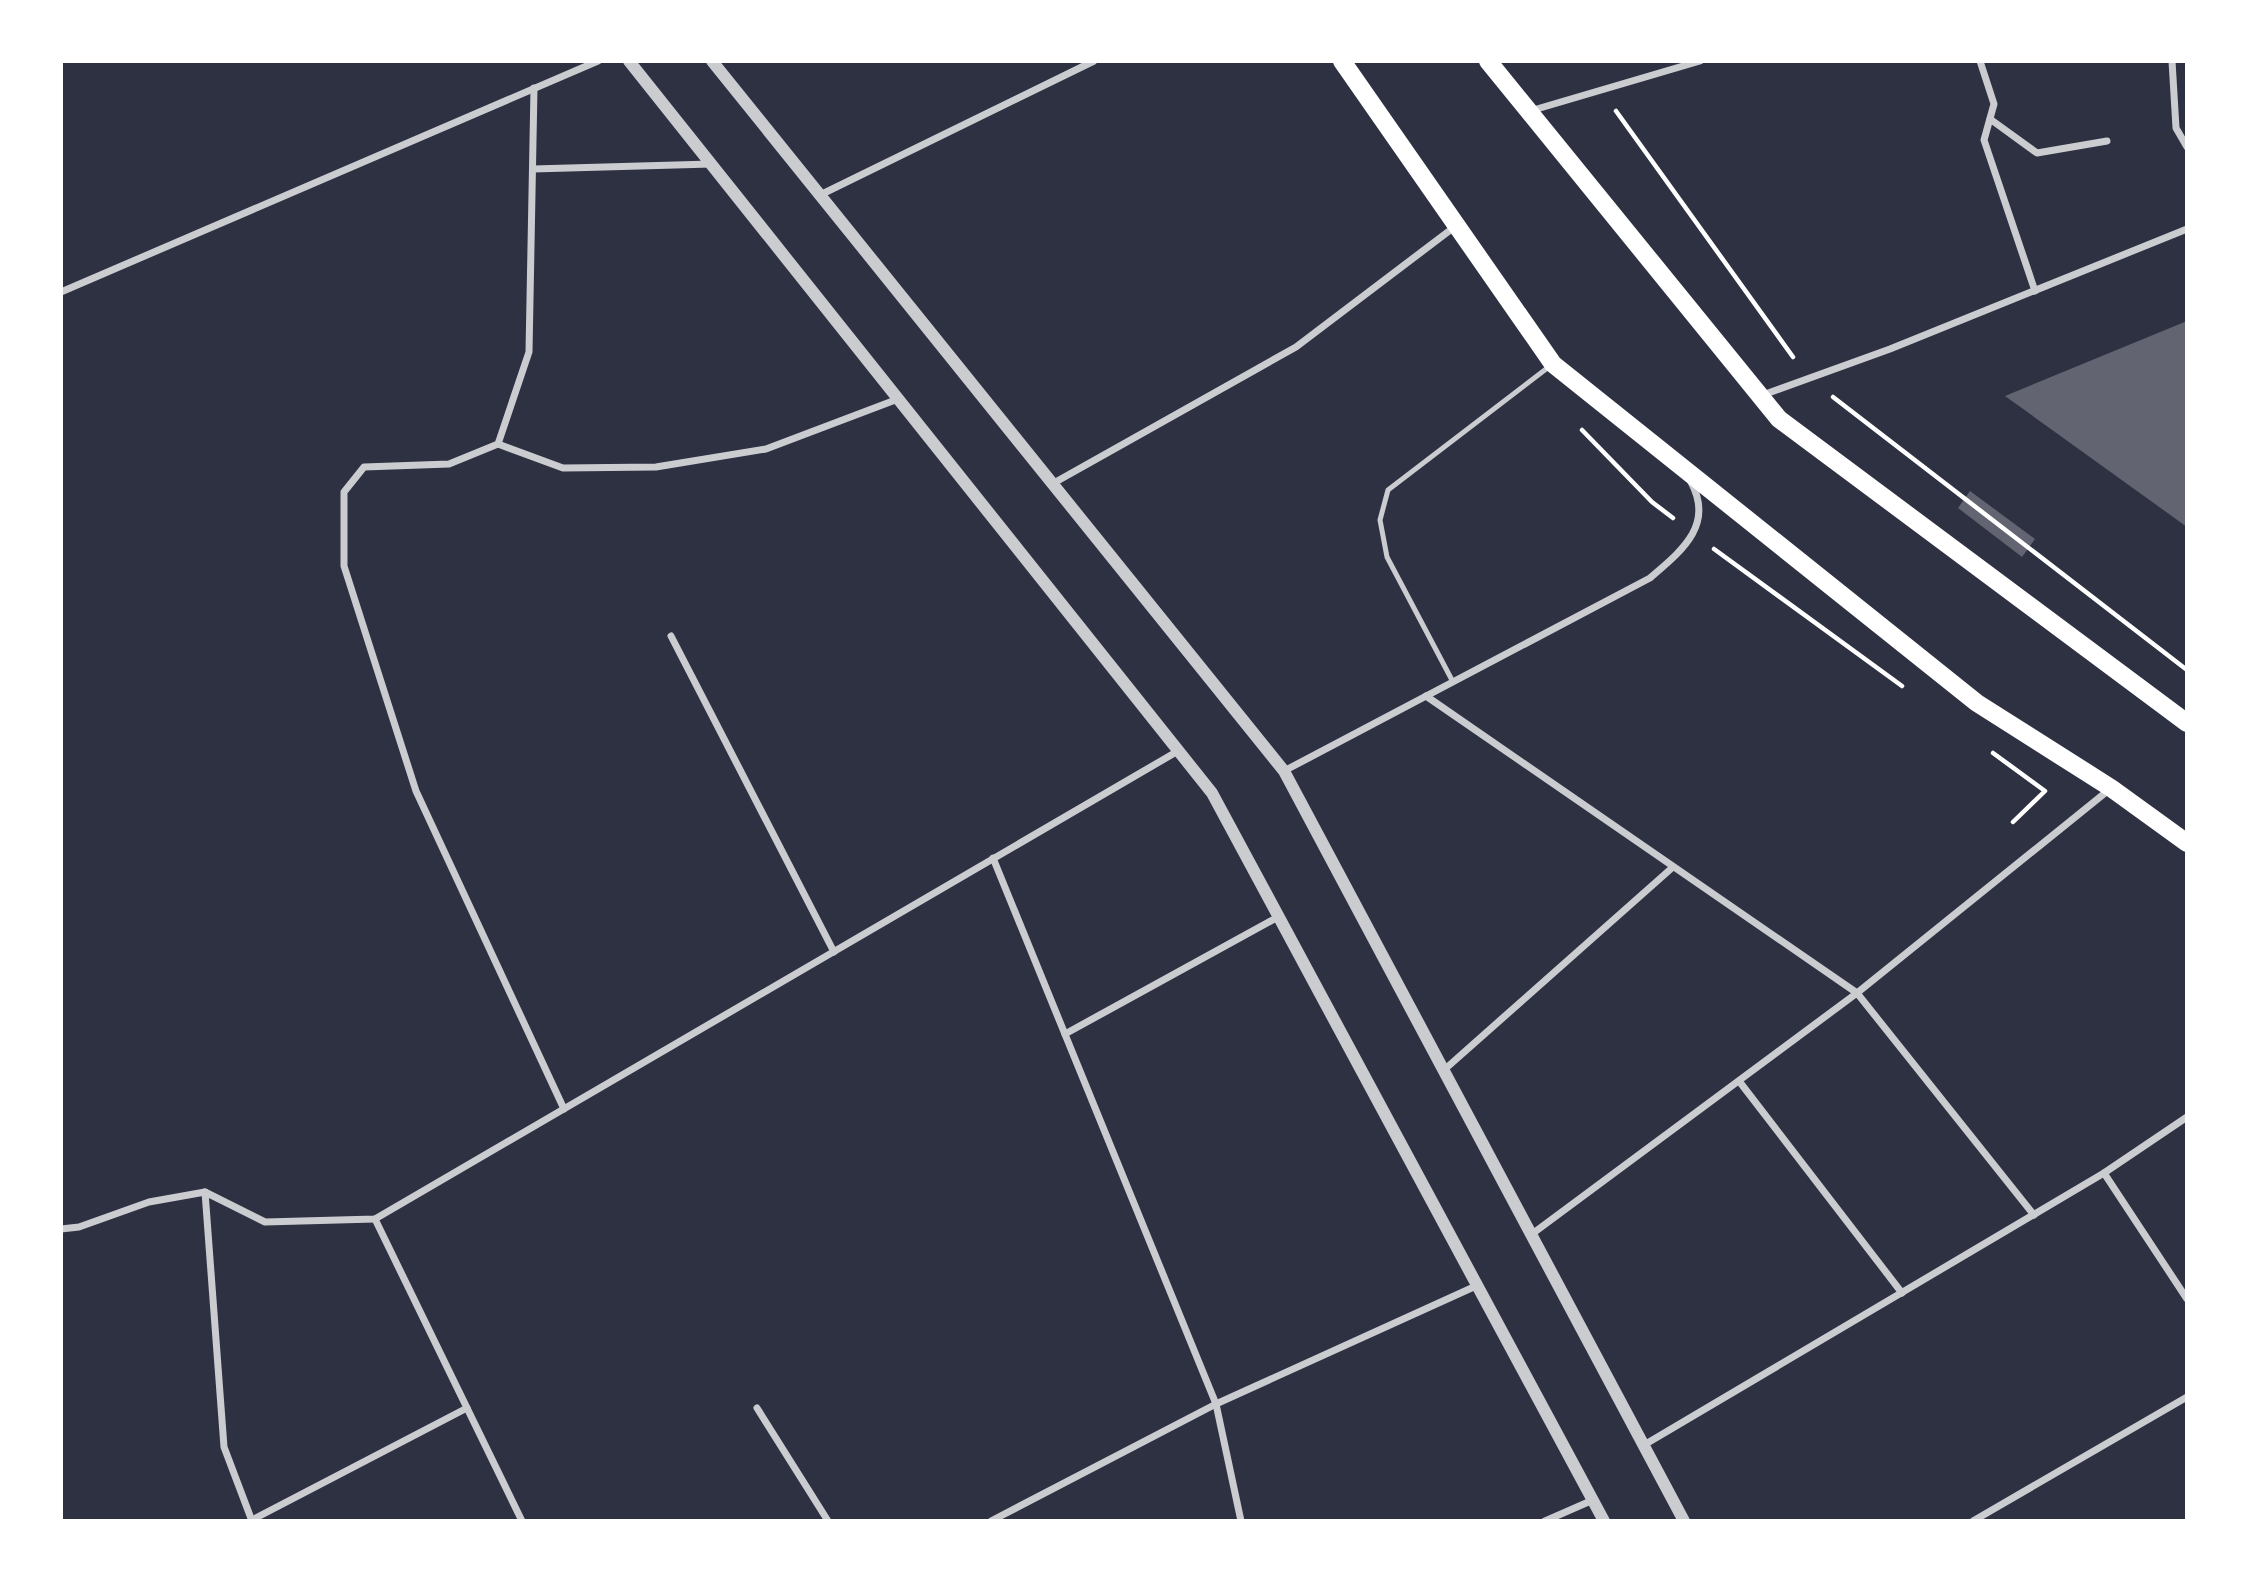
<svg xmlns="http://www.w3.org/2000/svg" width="2248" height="1582" viewBox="0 0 2248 1582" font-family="'Fira Sans Condensed',sans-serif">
  <rect width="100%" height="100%" fill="#2d3142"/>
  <g fill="#626471">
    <path d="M2187 321V527L2005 396Z"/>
    <path d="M1970 491 2035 539 2022 557 1958 508Z"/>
  </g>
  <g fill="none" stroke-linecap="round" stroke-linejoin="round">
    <g stroke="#fff" stroke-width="4.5">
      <path d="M1616 111 1793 357"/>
      <path d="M1833 397 2187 670"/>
      <path d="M1582 430 1652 502 1673 518"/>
      <path d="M1714 549 1902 686"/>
      <path d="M1993 753 2045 791 2013 822"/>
    </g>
    <path stroke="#caccd0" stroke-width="5" d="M1453 682 1387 557 1380 520 1388 490 1550 366"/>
    <g stroke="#caccd0" stroke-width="7">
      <path d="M1980 61 1994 104 1984 140 2035 291"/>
      <path d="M2172 61 2176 128 2187 147"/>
      <path d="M534 88 529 352 498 444 449 464 364 467 344 492V566L416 791 564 1109"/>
      <path d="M1530 111 1700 61"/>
      <path d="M1990 119 2037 153 2107 141"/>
      <path d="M533 169 711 164"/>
      <path d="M818 196 1094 61"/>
      <path d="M61 292 598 61"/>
      <path d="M1760 396 1890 349 2187 229"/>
      <path d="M498 444 563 468 656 467 766 449 898 399"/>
      <path d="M1052 484 1296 347 1457 225"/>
      <path d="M671 636 834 952"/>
      <path d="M1426 696 1857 993 2034 1215"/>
      <path d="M1284 771 1650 578C1680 552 1715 526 1691 482"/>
      <path d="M993 858 1216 1404 1241 1521"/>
      <path d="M1065 1034 1278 917"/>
      <path d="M1444 1070 1673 867"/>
      <path d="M1739 1081 1902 1293"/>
      <path d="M2104 1173 2187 1299"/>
      <path d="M205 1192 224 1447 252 1521"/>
      <path d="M375 1219 522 1521"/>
      <path d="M61 1229 79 1227 149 1202 205 1192 265 1222 375 1219 1178 751"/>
      <path d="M1532 1234 1857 993 2110 789"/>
      <path d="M757 1408 828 1521"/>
      <path d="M1644 1445 2104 1173 2187 1117"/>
      <path d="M250 1521 467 1408"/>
      <path d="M991 1521 1216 1404 1476 1286"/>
      <path d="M1545 1521 1593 1500"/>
      <path d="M1973 1521 2187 1397"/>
    </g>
    <g stroke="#caccd0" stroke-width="12">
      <path d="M629 61 1212 793 1604 1521"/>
      <path d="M712 61 1284 771 1684 1521"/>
    </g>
    <g stroke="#fff" stroke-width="18">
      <path d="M1342 61 1553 364 1977 703 2111 788 2187 843"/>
      <path d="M1488 61 1779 419 2187 723"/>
    </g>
  </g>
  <rect width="2248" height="1582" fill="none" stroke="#ffffff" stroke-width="126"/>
</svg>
